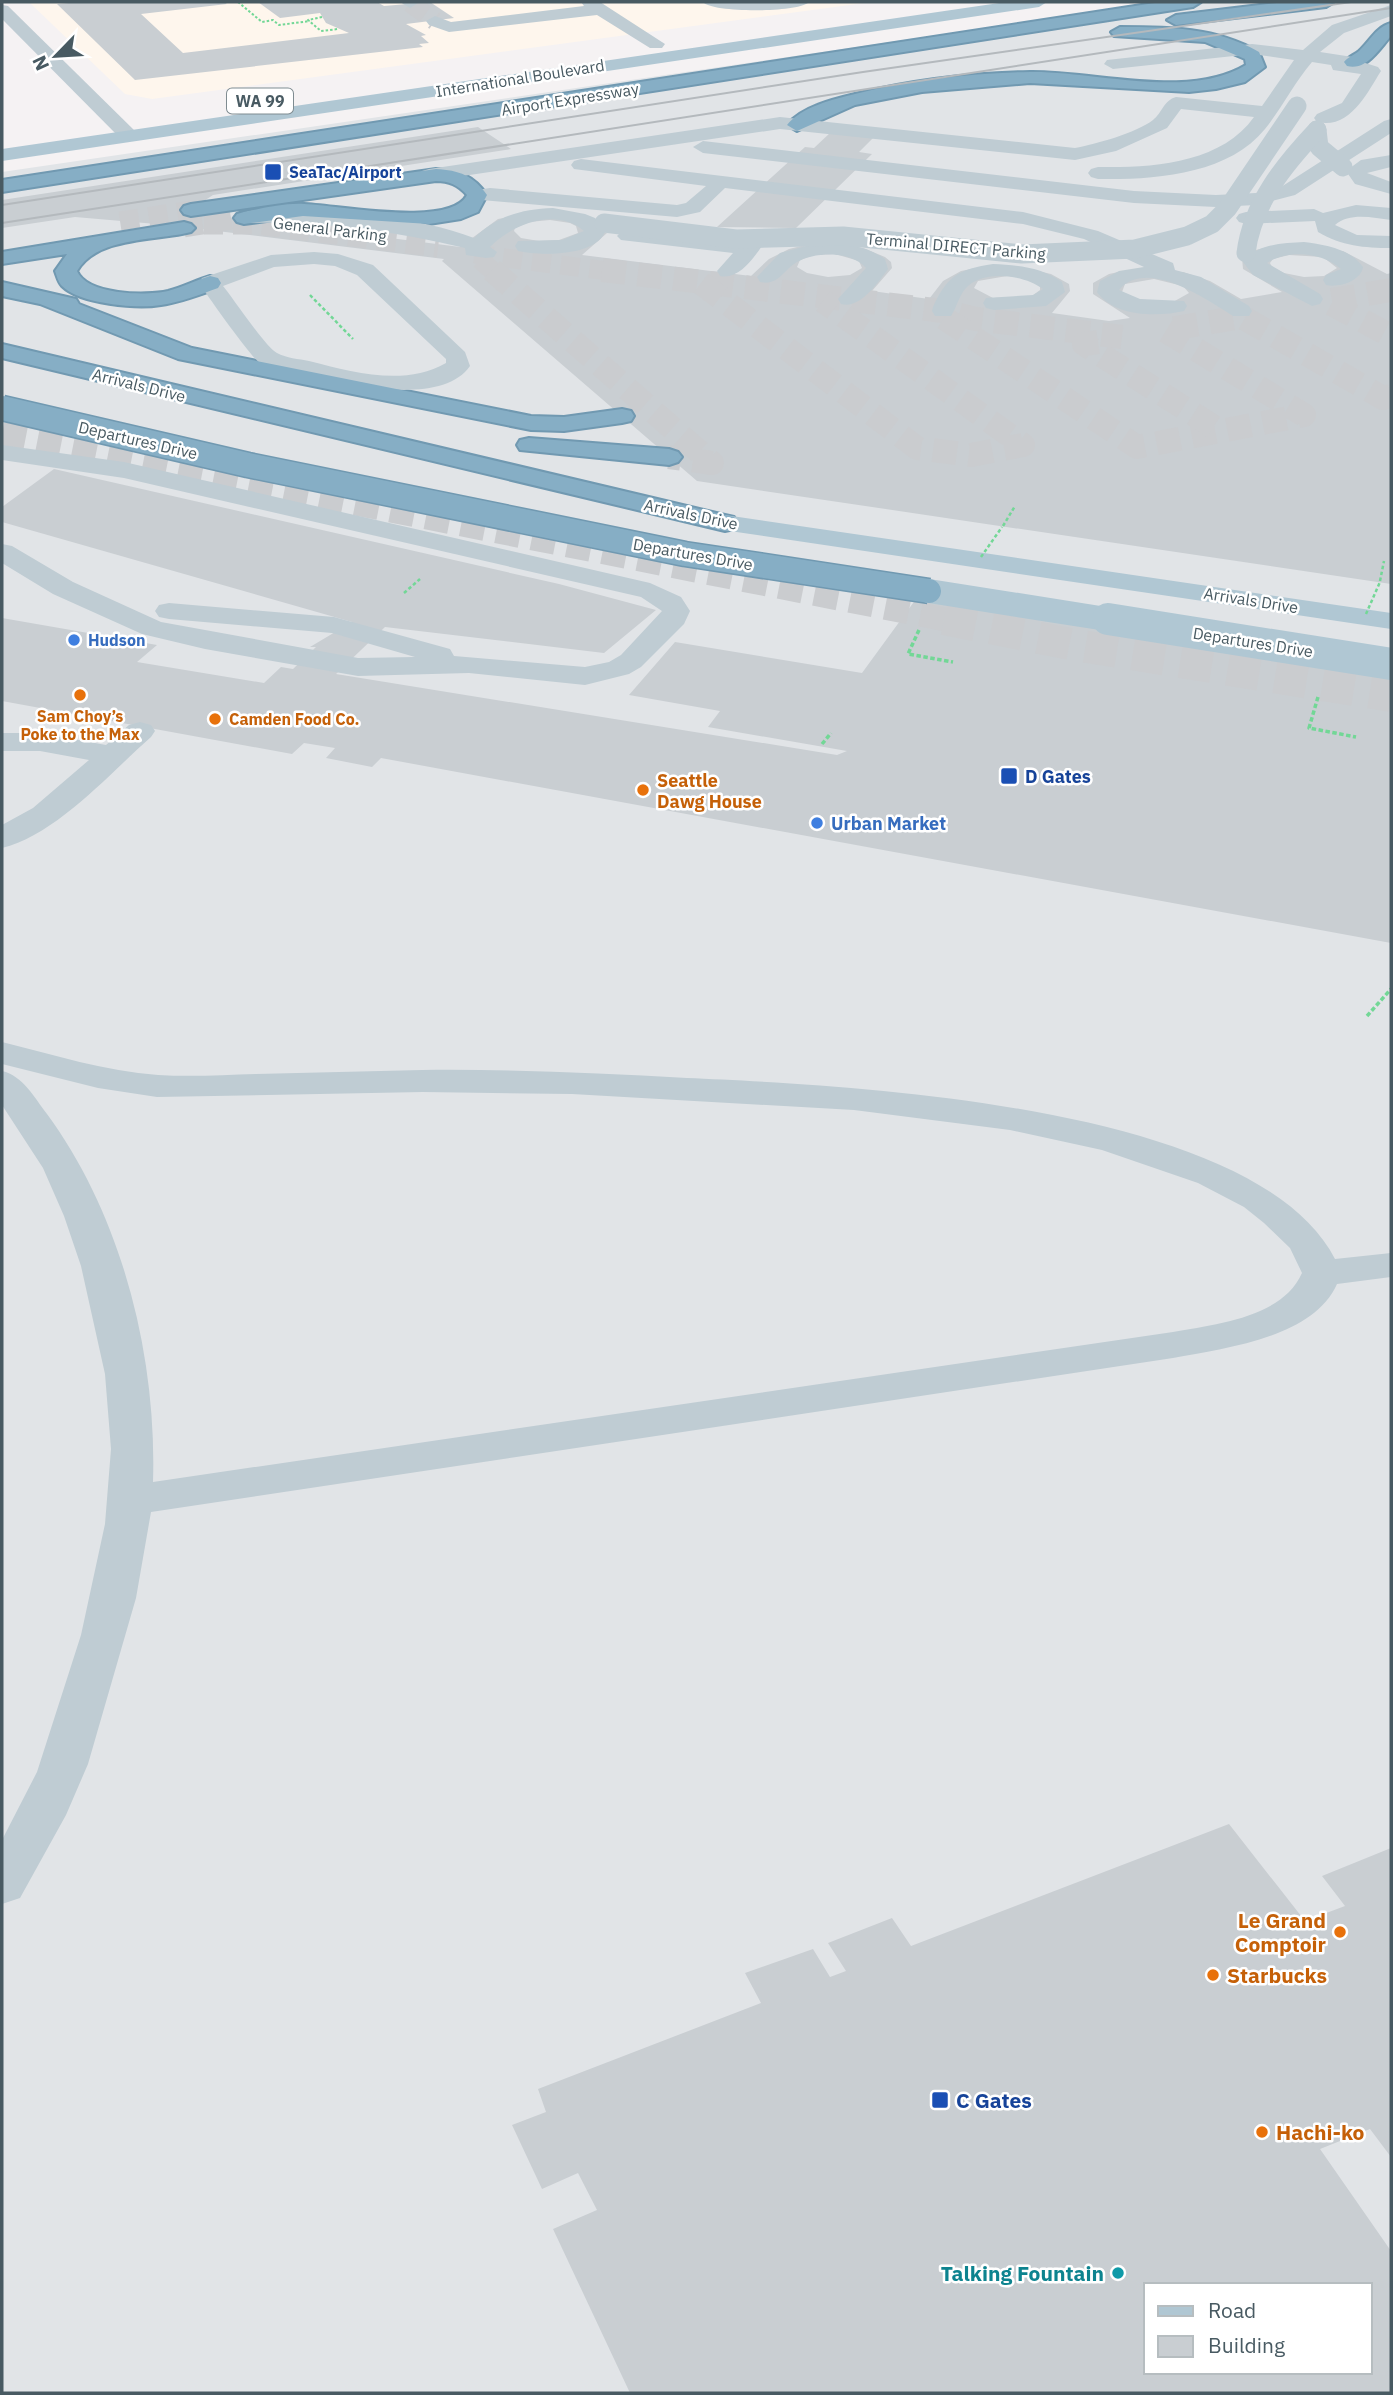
<svg xmlns="http://www.w3.org/2000/svg" width="1393" height="2395" viewBox="0 0 1393 2395" font-family="'IBM Plex Sans',sans-serif">
  <rect width="100%" height="100%" fill="#f5f2f3"/>
  <path fill="#fef6ed" d="M29 2H872L152 99 125 94Z"/>
  <path fill="#e1e4e7" fill-rule="evenodd" d="M1164 2H1391V2393H2V172ZM1146 2285H1370V2372H1146Z"/>
  <g fill="#c9ced2" fill-rule="evenodd">
    <path d="M80 2H224L227 4 141 14 183 53 349 33 326 23 320 13 280 18 258 2H377L384 6 430 2 454 18 406 24 426 35 421 36 429 43 419 44 423 47 135 80 57 4Z"/>
    <path d="M478 127 511 149 213 195 187 212 460 247 498 219 541 211 607 233 582 255 751 276 769 259 789 249 801 246 863 248 885 257 891 262 892 268 872 291 929 299 943 281 961 271 976 268H1024L1051 274 1069 284 1070 291 1052 313 1109 321 1130 318 1093 294V283L1109 274 1123 271 1183 272 1210 281 1241 299 1282 292 1243 269 1242 258 1252 251 1271 246 1343 251 1387 274 1391 273V584L697 481 442 261 444 259 168 225 75 217 2 228V200ZM550 220 570 223 576 226 578 233 559 240 539 241 521 238 514 231 515 228 529 222ZM835 254 859 261 862 268 850 275 828 277 807 273 797 267 800 260 814 255ZM1289 255 1323 257 1337 268 1324 276 1304 277 1284 273 1272 267 1270 263 1273 259ZM1007 276 1028 279 1040 286V290L1032 296 993 298 974 288 978 281ZM1154 279 1183 286 1189 293 1173 302 1133 299 1122 292 1125 284Z"/>
    <path d="M831 132 874 137 859 152 872 154 796 228 717 227 805 147 814 148Z"/>
    <path d="M54 469 559 584 656 610 604 653 385 627 336 674 837 755 847 751 708 727 720 711 629 695 675 642 862 673 916 599 1391 672V943L381 758 372 767 326 758 335 748 304 743 292 754 2 701V618L157 645 137 662 264 683 281 667 293 669 316 647H310L352 622 2 522V507Z"/>
    <path d="M1229 1824 1305 1921 1345 1906 1322 1876 1391 1848V2157L1370 2129 1320 2149 1391 2251V2393H630L553 2229 597 2210 578 2173 542 2189 512 2125 546 2112 538 2089 761 2003 745 1973 813 1949 830 1977 846 1971 828 1943 892 1918 911 1946ZM1146 2285H1370V2372H1146Z"/>
  </g>
  <g fill="none" stroke-linecap="round" stroke-linejoin="round">
    <g stroke="#cacccf" stroke-width="19" stroke-dasharray="19 10" stroke-linecap="butt">
      <path d="M410 3 435 21"/>
      <path d="M204 225H256L438 248"/>
      <path d="M494 272 473 254 616 272"/>
    </g>
    <g stroke="#cacccf" stroke-width="24" stroke-dasharray="24 12" stroke-linecap="butt">
      <path d="M492 270 712 463 669 457"/>
      <path d="M602 270 943 311 976 319 1122 337"/>
      <path d="M701 283 917 448 971 455 1023 445 823 301"/>
      <path d="M1391 290 1326 301 1391 336"/>
      <path d="M944 318 1137 447 1304 415 1164 330 1242 317 1383 398 1391 396"/>
      <path d="M1098 342 1084 344 1220 431"/>
      <path d="M2 434 953 621"/>
    </g>
    <path stroke="#cacccf" stroke-width="32" stroke-dasharray="32 16" stroke-linecap="butt" d="M944 619 1075 645 1391 696"/>
    <g stroke="#cacccf" stroke-width="19" stroke-dasharray="19 10" stroke-linecap="butt">
      <path d="M120 221 191 210"/>
      <path d="M184 228 244 218"/>
    </g>
    <g stroke="#7199b1" stroke-width="4">
      <g id="highway">
        <path d="M1161 2H1201L1193 7 2 192V180Z"/>
        <path d="M1285 2H1334L1326 7 1176 25 1167 20 1176 15Z"/>
        <path d="M1391 23V36C1379 49 1367 71 1347 66L1344 62C1348 57 1354 55 1359 51 1370 41 1376 27 1391 23Z"/>
        <path d="M1120 27C1169 27 1216 27 1259 52L1265 67 1245 82 1216 89 1189 92 1030 83 922 92 855 105 797 131 787 125C801 107 834 99 855 94 912 80 971 73 1030 72 1096 71 1188 100 1246 65L1245 59 1205 42 1114 36 1111 32Z"/>
        <path d="M436 169C459 170 474 176 487 195L478 212 461 219 429 224 303 216 244 224 237 222 234 218 237 214 244 212C264 208 284 203 304 204 337 205 450 228 467 195 458 185 449 181 436 181L191 216 184 214 181 210 184 206 191 204Z"/>
        <path d="M184 222 191 224 195 228 191 232C157 241 97 236 77 271 87 295 146 296 168 291 183 287 196 280 210 276L218 278 221 283 218 288C199 295 181 302 161 305 137 309 80 304 62 286 58 282 57 276 55 271L67 254 2 264V252Z"/>
        <path d="M2 282 76 299 79 304 192 348 531 416 564 417 622 409 631 411 634 416 631 421 622 423 564 431 531 430 178 359 40 304 2 296Z"/>
        <path d="M2 344 725 515 734 517 738 523 734 529 725 531 2 358Z"/>
        <path d="M529 438 669 449 678 452 682 457 678 462 669 465 520 450 517 445 520 440Z"/>
      </g>
    </g>
    <g stroke="#72d796" stroke-width="2" stroke-dasharray="2.5 2" stroke-linecap="butt">
      <path d="M238 2 262 22 273 20 279 25 310 21"/>
      <path d="M322 17 308 20 321 31 338 29"/>
    </g>
    <g stroke="#72d796" stroke-width="2.5" stroke-dasharray="3.5 2.5" stroke-linecap="butt">
      <path d="M310 295 353 339"/>
      <path d="M1003 526 1015 506"/>
      <path d="M1380 581 1384 561"/>
      <path d="M404 593 420 579"/>
    </g>
    <g stroke="#72d796" stroke-width="3.5" stroke-dasharray="4.5 2.5" stroke-linecap="butt">
      <path d="M919 630 908 654 953 662"/>
      <path d="M1318 697 1309 728 1356 737"/>
      <path d="M822 744 831 733"/>
      <path d="M1367 1016 1391 989"/>
    </g>
    <g fill="#bfccd3" fill-rule="evenodd">
      <path d="M400 2H418V3L410 8Z"/>
      <path d="M581 2H600L665 44 662 48H650L597 15 449 32 429 25 426 21 435 16 451 22 584 6Z"/>
      <path d="M703 2H809C799 13 711 13 703 2Z"/>
      <path d="M2 5 8 6 136 132 139 136 136 140H122L2 19Z"/>
      <path d="M1391 5V16L1344 33 1320 52 1359 58 1362 62 1378 67 1381 71C1367 93 1350 130 1317 122L1314 118 1317 114 1342 103 1361 74 1333 70 1331 65 1312 62C1294 83 1282 108 1265 129 1228 175 1153 180 1098 179L1091 177 1088 173 1091 169 1098 167C1150 168 1221 164 1254 117L1181 109 1167 128 1116 151 1075 160 780 129 429 181 422 179 419 175 422 171 429 169 780 117 1075 148C1096 144 1136 133 1153 120 1162 113 1164 100 1176 97L1262 106 1294 60 1252 54 1113 69 1104 64 1107 60 1252 44 1303 50 1332 25Z"/>
      <path d="M1391 119V133L1295 195 1256 205 1216 207 1134 203 703 153 693 147 703 141 1134 191 1216 195 1256 193 1281 187 1384 121Z"/>
      <path d="M1391 155V167L1367 173 1391 182V194L1355 184 1346 171 1361 160Z"/>
      <path d="M581 159 1023 212 1098 231 1173 263 1175 270 1201 277 1249 306 1252 311 1249 316H1233C1207 300 1147 257 1119 290L1140 299 1184 301 1187 306 1184 311C1158 317 1114 317 1097 292L1100 281 1119 271 1144 267 1084 239 1023 224 725 188 700 212 677 217 470 199 467 195 470 191 490 188 677 205 686 203 706 186 574 169 571 165 574 161Z"/>
      <path d="M1356 205 1391 208V220C1373 218 1350 212 1335 225L1357 235 1391 236V248C1364 248 1342 246 1318 232L1315 221 1246 224 1239 222 1236 218 1239 214 1246 212 1314 209 1323 213Z"/>
      <path d="M553 208 585 214 595 218 606 229C599 257 540 256 518 251L515 246 518 241 562 240 584 231C555 207 513 224 490 247L497 252 494 257 486 258 466 255 465 248C394 231 323 221 250 223L243 221 240 217 243 213 250 211C318 209 411 214 474 238 497 216 522 209 553 208Z"/>
      <path d="M628 230 724 241H759L762 246C752 260 738 280 720 276L717 271 733 253 621 240 617 236 621 232Z"/>
      <path d="M821 242C844 242 866 246 885 259L888 269C877 284 860 309 841 304L838 299 866 268C852 251 816 251 797 262 783 270 779 286 760 282L757 277 780 253Z"/>
      <path d="M1304 242C1325 245 1349 248 1363 267 1361 281 1339 288 1326 285L1323 280 1326 275 1341 269C1323 252 1287 249 1267 263L1320 294 1323 299 1320 304 1312 306 1253 275 1243 262C1256 244 1283 243 1304 242Z"/>
      <path d="M314 252 338 254 373 265 465 352 470 366C440 409 338 383 297 372 286 369 270 369 260 363 252 359 207 295 199 283L202 278 271 255ZM314 264 335 266 357 275 446 359V363C404 387 353 372 309 361 299 359 286 358 277 353 267 349 233 298 223 286L274 267Z"/>
      <path d="M993 264C1017 265 1042 267 1062 282L1065 292 1046 306 994 310 986 308 983 303 986 298 1033 295 1043 289C1025 275 986 270 968 286 959 294 957 307 951 316H935L932 311 933 307C947 276 959 269 993 264Z"/>
      <path d="M2 445 124 462 650 583 681 597 690 611 684 624 641 667 629 674 585 685 469 673 358 676 205 649 142 634 53 594 2 563V544L12 546 73 582 161 622 358 658 415 657 332 633 169 619 159 617 155 611 159 605 169 603 334 617 450 649 454 656 585 667 609 662 621 655 662 611 641 597 124 478 2 460Z"/>
      <path d="M140 722 151 725 155 731 151 737C110 773 56 835 2 848V825L33 808 89 760 40 751H2V733H40L106 745 129 725Z"/>
      <path d="M2 1042C54 1055 105 1071 158 1075 191 1077 223 1075 256 1074 311 1073 367 1071 422 1070 511 1069 599 1073 687 1078 845 1085 1255 1103 1335 1259L1391 1253V1277L1337 1284C1313 1338 1225 1348 1173 1358L151 1512 136 1598 88 1764 66 1815 20 1898 2 1904V1840L37 1772 81 1635 105 1524 111 1449 105 1374 81 1266 64 1216 43 1168 2 1105V1071C23 1076 34 1097 47 1114 122 1216 157 1356 153 1482L1173 1332C1216 1324 1282 1318 1302 1273L1290 1248 1264 1223 1244 1207 1198 1183 1102 1150 1010 1130 854 1110 572 1094 423 1092 157 1097 98 1088 2 1064Z"/>
    </g>
    <g fill="#b0c7d3" fill-rule="evenodd">
      <path d="M1006 2H1047L1039 7 2 161V149Z"/>
      <path d="M725 515 1391 613V629L716 529 712 523 716 517Z"/>
    </g>
    <use href="#highway" fill="#86aec5" fill-rule="evenodd"/>
    <g stroke="#b4b9bd" stroke-width="2">
      <path d="M2 205 863 72 1351 2"/>
      <path d="M2 223 1391 8"/>
    </g>
    <g stroke="#7199b1" stroke-width="27" stroke-linecap="butt">
      <path id="highway-bridge" d="M2 408 248 465 685 554 929 591"/>
    </g>
    <g stroke="#72d796" stroke-width="2.5" stroke-dasharray="3.5 2.5" stroke-linecap="butt">
      <path d="M981 557 1002 527"/>
      <path d="M1366 614 1380 582"/>
    </g>
    <g stroke="#bfccd3" stroke-width="19">
      <path d="M1317 130 1319 147 1343 167"/>
      <path d="M604 223 736 239 843 236 1022 254 1135 249 1187 236 1212 224 1228 208 1297 106"/>
      <path d="M1246 253C1252 204 1284 165 1317 130"/>
    </g>
    <path stroke="#b0c7d3" stroke-width="24" d="M929 591 1119 621"/>
    <path stroke="#b0c7d3" stroke-width="32" d="M1108 619 1391 664"/>
    <use href="#highway-bridge" stroke="#86aec5" stroke-width="24"/>
  </g>
  <g fill="#1a4fb4" stroke="#fff" stroke-width="2.5">
    <rect x="264" y="163" width="18" height="18" rx="3.5"/>
    <rect x="1000" y="767" width="18" height="18" rx="3.5"/>
    <rect x="931" y="2091" width="18" height="18" rx="3.5"/>
  </g>
  <g fill="#3f7fe0" stroke="#fff" stroke-width="2.5">
    <circle cx="74" cy="640" r="7"/>
    <circle cx="817" cy="823" r="7"/>
  </g>
  <g fill="#e8710a" stroke="#fff" stroke-width="2.5">
    <circle cx="80" cy="695" r="7"/>
    <circle cx="215" cy="719" r="7"/>
    <circle cx="643" cy="790" r="7"/>
    <circle cx="1340" cy="1932" r="7"/>
    <circle cx="1213" cy="1975" r="7"/>
    <circle cx="1262" cy="2132" r="7"/>
  </g>
  <circle fill="#0f9aa8" stroke="#fff" stroke-width="2.5" cx="1118" cy="2273" r="7"/>
  <g text-anchor="middle" dominant-baseline="central" stroke-width="5" stroke-linejoin="round" paint-order="stroke">
    <g font-size="16" fill="#485a62" stroke="#fff">
      <text transform="translate(520 78) rotate(-9)">International Boulevard</text>
      <text transform="translate(570 99) rotate(-9)">Airport Expressway</text>
      <text transform="translate(330 229) rotate(7)">General Parking</text>
      <text transform="translate(956 246) rotate(5)">Terminal DIRECT Parking</text>
      <text transform="translate(139 385) rotate(14)">Arrivals Drive</text>
      <text transform="translate(138 440) rotate(13)">Departures Drive</text>
      <text transform="translate(691 514) rotate(12)">Arrivals Drive</text>
      <text transform="translate(693 554) rotate(10)">Departures Drive</text>
      <text transform="translate(1251 600) rotate(9)">Arrivals Drive</text>
      <text transform="translate(1253 642) rotate(9)">Departures Drive</text>
    </g>
    <rect fill="#fff" stroke="#7f8c91" stroke-width="2" x="227" y="88.5" width="66" height="25" rx="5"/>
    <g font-size="16" font-weight="bold" fill="#485a62">
      <text x="260" y="101">WA 99</text>
    </g>
    <g font-size="16" font-weight="bold" fill="#164399" stroke="#fff" text-anchor="start">
      <text x="289" y="172">SeaTac/Airport</text>
    </g>
    <g font-size="16" font-weight="bold" fill="#366cbe" stroke="#fff" text-anchor="start">
      <text x="88" y="640">Hudson</text>
    </g>
    <g font-size="16" font-weight="bold" fill="#c56008" stroke="#fff">
      <text x="80" y="716">Sam Choy’s<tspan x="80" dy="18">Poke to the Max</tspan></text>
      <text x="229" y="719" text-anchor="start">Camden Food Co.</text>
    </g>
    <g font-size="18" font-weight="bold" fill="#164399" stroke="#fff" text-anchor="start">
      <text x="1025" y="776">D Gates</text>
    </g>
    <g font-size="18" font-weight="bold" fill="#c56008" stroke="#fff" text-anchor="start">
      <text x="657" y="780">Seattle<tspan x="657" dy="21">Dawg House</tspan></text>
    </g>
    <g font-size="18" font-weight="bold" fill="#366cbe" stroke="#fff" text-anchor="start">
      <text x="831" y="823">Urban Market</text>
    </g>
    <g font-size="21" font-weight="bold" fill="#c56008" stroke="#fff" text-anchor="start">
      <text x="1326" y="1920" text-anchor="end">Le Grand<tspan x="1326" dy="24">Comptoir</tspan></text>
      <text x="1227" y="1975">Starbucks</text>
      <text x="1276" y="2132">Hachi-ko</text>
    </g>
    <g font-size="21" font-weight="bold" fill="#164399" stroke="#fff" text-anchor="start">
      <text x="956" y="2100">C Gates</text>
    </g>
    <g font-size="21" font-weight="bold" fill="#0d838f" stroke="#fff" text-anchor="end">
      <text x="1104" y="2273">Talking Fountain</text>
    </g>
  </g>
  <rect width="1393" height="2395" fill="none" stroke="#485a62" stroke-width="7"/>
  <rect x="1144" y="2283" width="228" height="91" fill="#ffffff" stroke="#b6bdc0" stroke-width="2"/>
  <rect x="1158" y="2306" width="35" height="10" fill="#b0c7d3" stroke="#b6bdc0" stroke-width="2"/>
  <text x="1208" y="2318" font-size="21" fill="#485a62">Road</text>
  <rect x="1158" y="2336" width="35" height="21" fill="#c9ced2" stroke="#b6bdc0" stroke-width="2"/>
  <text x="1208" y="2353" font-size="21" fill="#485a62">Building</text>
  <g transform="translate(56 56) rotate(245)" stroke="#ffffff" stroke-width="5" paint-order="stroke">
  <path d="M0-5L12 26L0 18L-12 26Z" fill="#485a62"/>
  <text y="-10" font-size="19" font-weight="bold" text-anchor="middle" fill="#485a62">N</text>
  </g>
</svg>
